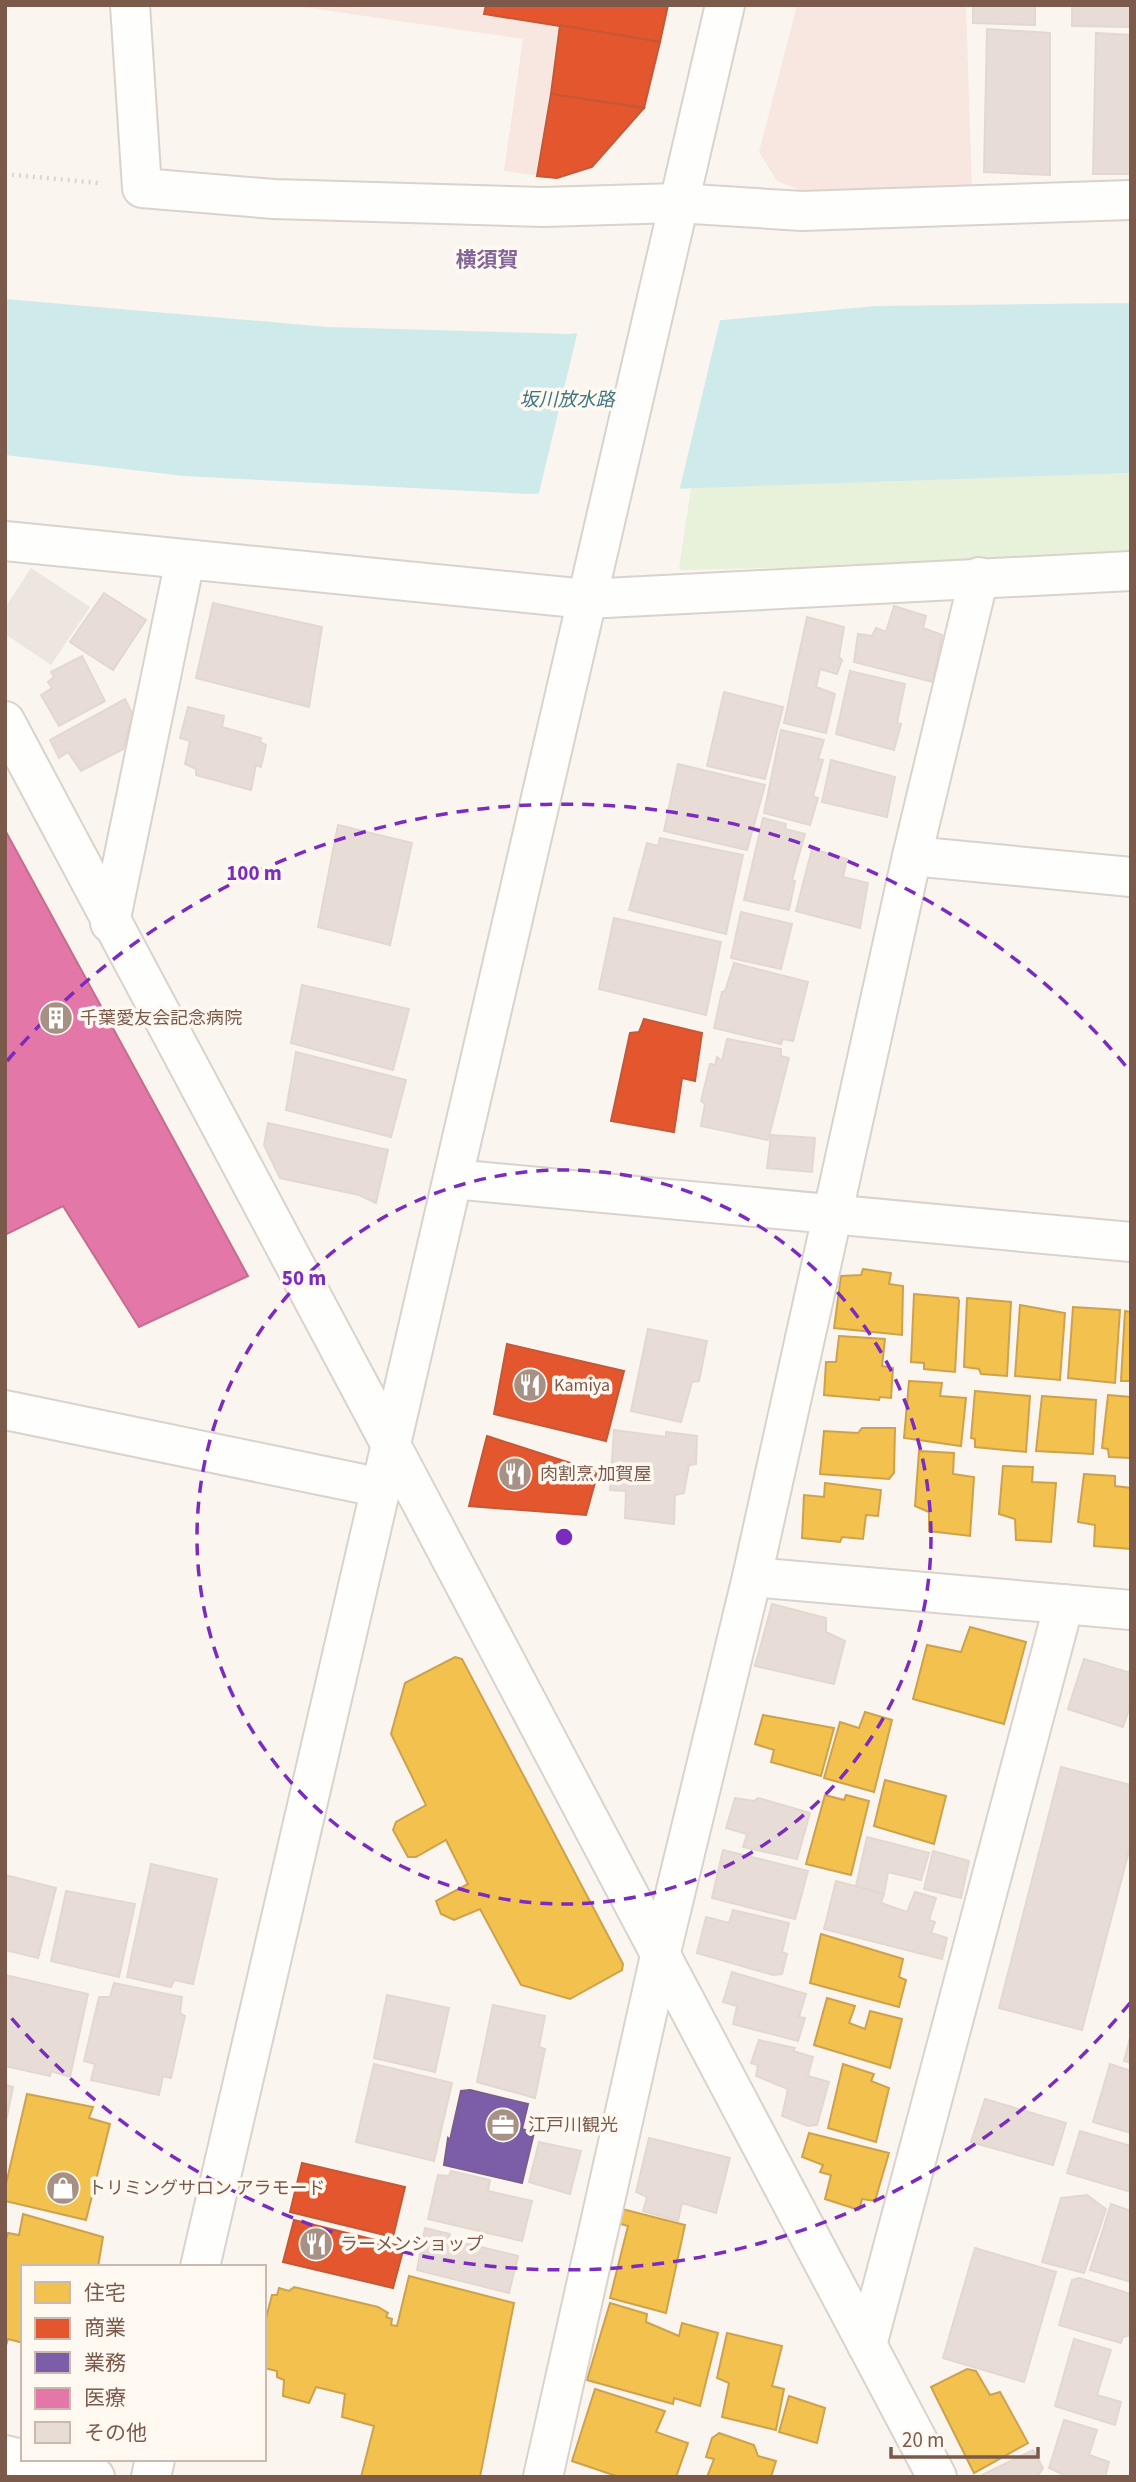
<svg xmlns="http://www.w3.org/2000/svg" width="1136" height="2482" viewBox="0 0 1136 2482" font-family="'Source Sans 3','Noto Sans JP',sans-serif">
  <rect width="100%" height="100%" fill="#faf5ef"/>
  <g fill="#f7e7e0">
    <path d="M289 5H668L644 108 592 167 557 178 504 171 523 39Z"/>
    <path d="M797 5H966L972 193 820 197 777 181 759 152Z"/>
  </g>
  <path fill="#ede5df" d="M31 568 90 607 51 665 5 634V608Z"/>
  <path fill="#e8f1d9" d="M1131 473V560L679 570 691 488Z"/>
  <path fill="#cfeaeb" d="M5 299 328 327 569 334 876 306 1131 303V473L527 494 184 476 5 455Z"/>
  <path fill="#faf5ef" d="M721 316 679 492 538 497 578 330Z"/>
  <g fill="#f2c14e" stroke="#cea24d" stroke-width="2">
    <path d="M863 1269 891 1273 889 1284 903 1286 902 1335 834 1328 841 1276 861 1275Z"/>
    <path d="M914 1294 958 1298 959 1301 955 1372 924 1369V1363L911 1362Z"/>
    <path d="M967 1298 1011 1302 1007 1376 981 1374 979 1369 964 1367Z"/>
    <path d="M1020 1305 1065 1313 1060 1380 1015 1376Z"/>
    <path d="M1073 1307 1120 1310 1115 1383 1068 1378Z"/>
    <path d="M1125 1311 1131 1312V1381H1121Z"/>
    <path d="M839 1336 885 1339 882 1366 893 1368 891 1398 880 1397 879 1400 824 1395 826 1362H836Z"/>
    <path d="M909 1381 942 1383 940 1396 966 1398 961 1446 904 1438Z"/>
    <path d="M975 1391 1030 1396 1026 1452 975 1447V1439L971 1438Z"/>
    <path d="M1108 1395 1131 1397V1458L1109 1457 1108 1449 1102 1448Z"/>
    <path d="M1042 1396 1096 1400 1093 1454 1036 1451Z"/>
    <path d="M862 1428H895L894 1473 889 1479 820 1474 824 1431 858 1433Z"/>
    <path d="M919 1451 954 1453 953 1474 974 1477 970 1536 929 1531V1512L915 1506Z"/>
    <path d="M1003 1466 1033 1467 1032 1482 1056 1483 1051 1542 1016 1540 1015 1519 999 1514Z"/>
    <path d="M1084 1474 1115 1476V1486L1131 1488V1549L1094 1546 1095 1525 1078 1522Z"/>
    <path d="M825 1483 881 1490 878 1516 866 1515 863 1539 842 1537 840 1542 802 1538 804 1495 824 1497Z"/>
    <path d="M970 1627 1026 1642 1004 1724 913 1699 927 1645 961 1652Z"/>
    <path d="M455 1657 462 1659 623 1964 622 1970 570 1999 521 1985 480 1909 454 1920 441 1914 436 1901 468 1884 446 1840 416 1857H408L393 1830 396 1822 426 1805 391 1734 405 1683Z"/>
    <path d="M865 1712 892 1720 874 1792 824 1778 840 1722 859 1728Z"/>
    <path d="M763 1715 834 1728 821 1776 771 1762 774 1750 755 1744Z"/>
    <path d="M885 1780 946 1796 934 1844 874 1826Z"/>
    <path d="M825 1795 844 1800 846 1795 869 1801 851 1875 806 1864Z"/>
    <path d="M821 1934 903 1959 899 1977 906 1980 899 2007 810 1983Z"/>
    <path d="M827 1998 855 2006 849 2023 865 2029 870 2011 902 2019 890 2068 814 2045Z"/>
    <path d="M843 2064 874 2074 871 2081 889 2088 876 2142 828 2128Z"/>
    <path d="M27 2094 93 2107 89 2118 110 2124 86 2220 5 2201V2188Z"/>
    <path d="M809 2133 889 2153 875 2201 862 2199 859 2210 825 2199 831 2175 820 2172 823 2165 802 2157Z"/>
    <path d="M622 2209 685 2225 666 2313 610 2298 628 2226 617 2223Z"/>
    <path d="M23 2214 103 2237 98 2267H23V2343L8 2339 5 2349V2243L8 2233 19 2235Z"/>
    <path d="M409 2276 514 2303 480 2477H361L374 2426 342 2417 345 2394 316 2387 309 2403 283 2396 284 2380 277 2377V2371L264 2368V2326L272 2295H277L279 2288 289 2291 294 2287 378 2307 388 2313 386 2317 392 2319 391 2325 397 2326Z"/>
    <path d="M610 2303 647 2314 646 2322 679 2336 682 2323 718 2333 700 2406 674 2398 673 2404 587 2380Z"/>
    <path d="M727 2333 782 2346 772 2386 784 2389 776 2430 722 2417 729 2383 717 2378Z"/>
    <path d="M967 2369 976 2371 990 2395 1000 2392 1028 2443 974 2473 931 2387Z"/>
    <path d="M595 2389 665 2411 656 2432 688 2443 676 2477H619L572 2461Z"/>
    <path d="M789 2396 825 2408 817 2443 779 2432Z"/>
    <path d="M719 2433 754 2445 758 2456 776 2461 771 2477H707L714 2459 706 2457 712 2438Z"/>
  </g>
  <g fill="#e4572e" stroke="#c45837" stroke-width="2">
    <path d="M486 5H668L660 42 484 14Z"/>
    <path d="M560 25 660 42 644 108 551 94Z"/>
    <path d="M551 94 644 108 592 167 557 178 537 176Z"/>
    <path d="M644 1019 702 1033 695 1081 682 1078 674 1132 611 1121 630 1033 639 1032Z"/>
    <path d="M507 1344 624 1371 606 1441 494 1414Z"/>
    <path d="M487 1436 598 1472 586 1515 469 1506Z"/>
    <path d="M302 2163 405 2187 393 2237 290 2212Z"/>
    <path d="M294 2220 404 2247 393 2288 283 2262Z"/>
  </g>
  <path fill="#7b5ea7" stroke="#7b5d8b" stroke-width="2" d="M470 2090 528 2104 522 2129 534 2133 522 2183 444 2165 448 2138 450 2140 461 2091Z"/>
  <path fill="#e377a8" stroke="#c46e8c" stroke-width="2" d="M5 830 248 1276 139 1327 63 1206 5 1235Z"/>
  <g fill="#e7ddd6" stroke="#e3d8d0" stroke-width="2">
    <path d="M973 5H1035V25L973 23Z"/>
    <path d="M1072 5H1131V27L1072 26Z"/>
    <path d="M987 29 1050 33V175L984 172Z"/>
    <path d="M1096 33 1131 35V174H1093Z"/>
    <path d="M104 593 146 620 113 670 70 642Z"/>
    <path d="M213 603 322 627 309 707 196 678Z"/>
    <path d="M894 606 926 616 923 628 942 635 933 682 854 662 858 634 872 636 876 628 886 632Z"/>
    <path d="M807 617 844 627 839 657 842 660 837 674 820 669 816 687 835 694 826 733 784 723Z"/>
    <path d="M82 656 105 701 59 726 41 695 52 688 48 682 54 677 51 672Z"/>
    <path d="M850 671 905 684 897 723 901 724 894 750 836 734Z"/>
    <path d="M724 692 783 707 765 779 707 766Z"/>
    <path d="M125 699 133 715 123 749 81 771 68 752 59 758 50 740Z"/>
    <path d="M188 707 224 716 222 727 261 738 260 742 266 745 261 767 256 765 251 790 196 775V769L185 764 190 741 180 738Z"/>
    <path d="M781 730 824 740 818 759 823 760 813 796 818 798 810 825 764 813Z"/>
    <path d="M831 760 895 777 887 817 822 802Z"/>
    <path d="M678 764 765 785 747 850 664 831Z"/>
    <path d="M763 818 786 824 785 829 805 834 792 880 795 881 789 910 744 900Z"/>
    <path d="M338 825 412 843 390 945 318 927Z"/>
    <path d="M660 838 743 855 726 934 629 910 647 843 658 846Z"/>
    <path d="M812 849 847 859 843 877 868 883 860 928 796 911Z"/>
    <path d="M741 912 792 924 781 969 731 958Z"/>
    <path d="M614 918 721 942 706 1015 599 989Z"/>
    <path d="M734 963 808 982 793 1041 783 1039 781 1044 714 1028 722 992 725 991Z"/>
    <path d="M302 985 409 1009 393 1070 291 1043Z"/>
    <path d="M727 1039 781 1049V1056L789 1058 768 1140 701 1126 705 1104 701 1101 710 1064 715 1065 717 1057 722 1061Z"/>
    <path d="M296 1052 406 1080 391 1137 286 1110Z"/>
    <path d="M268 1123 388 1150 376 1203 359 1195 280 1178 264 1145Z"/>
    <path d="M771 1135 815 1138 812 1172 767 1168Z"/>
    <path d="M648 1329 707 1341 699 1381 692 1382 681 1422 631 1411Z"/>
    <path d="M614 1430 666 1437V1432L697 1436 696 1464 689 1465 684 1493 675 1495 674 1524 625 1518 626 1491 610 1490Z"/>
    <path d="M772 1604 826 1618V1632L845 1641 834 1684 755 1666Z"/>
    <path d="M1084 1659 1131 1673V1703L1123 1727 1068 1709Z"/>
    <path d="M1061 1767 1131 1785V1843L1082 2030 999 2008Z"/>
    <path d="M735 1798 754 1801 758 1798 810 1813 797 1859 743 1847 747 1834 726 1828Z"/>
    <path d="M867 1837 929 1853 921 1880 888 1872 884 1894 856 1886Z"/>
    <path d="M723 1850 808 1871 795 1919 712 1898Z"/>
    <path d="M933 1851 969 1861 961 1898 924 1889Z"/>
    <path d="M151 1864 217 1879 193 1984 174 1980 171 1987 127 1977Z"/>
    <path d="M5 1875 56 1888 38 1958 5 1950Z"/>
    <path d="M836 1881 884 1894 881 1903 907 1912 915 1892 936 1898 929 1920 935 1922 931 1933 947 1938 942 1959 824 1929Z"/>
    <path d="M66 1891 135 1904 119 1977 51 1961Z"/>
    <path d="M733 1910 789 1923 782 1952 787 1954 782 1974 773 1975 697 1953 706 1917 729 1923Z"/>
    <path d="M732 1972 806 1994 799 2017 805 2018 798 2041 733 2024 737 2006 723 2002Z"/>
    <path d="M5 1975 88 1994 70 2077 51 2071 50 2076 5 2066Z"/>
    <path d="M114 1983 182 1997 180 2013 185 2016 171 2078 163 2076 159 2095 91 2080 95 2064 84 2061 99 1997H110Z"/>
    <path d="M387 1995 449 2008 435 2072 374 2058Z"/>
    <path d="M493 2005 545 2016 539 2047 545 2049 535 2098 477 2082Z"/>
    <path d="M1131 2034V2063L1124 2061Z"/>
    <path d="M759 2040 795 2048 793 2051 813 2057 808 2076 829 2082 817 2125 808 2126 782 2116 788 2089 756 2076 758 2065 751 2063Z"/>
    <path d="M374 2064 452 2083 434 2161 356 2142Z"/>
    <path d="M1110 2064 1131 2071V2133L1093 2122Z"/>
    <path d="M5 2085 13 2087 5 2126Z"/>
    <path d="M985 2099 1066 2123 1053 2165 971 2142Z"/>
    <path d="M1080 2131 1131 2146V2192L1067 2173Z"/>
    <path d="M649 2138 730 2158 716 2213 682 2203 678 2221 643 2211 647 2197 636 2192Z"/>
    <path d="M539 2142 581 2151 570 2194 529 2182Z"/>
    <path d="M451 2171 490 2180 488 2191 532 2201 522 2241 428 2219 438 2175 449 2176Z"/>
    <path d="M1087 2195 1106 2209 1084 2273 1042 2262 1061 2198Z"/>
    <path d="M1111 2204 1131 2211V2282L1090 2270Z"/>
    <path d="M425 2228 450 2234 448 2239 518 2256 509 2293 417 2270Z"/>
    <path d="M975 2248 1056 2272 1024 2382 943 2358Z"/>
    <path d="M1079 2278 1131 2294V2335L1123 2337 1121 2343 1059 2325 1072 2280Z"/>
    <path d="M1074 2339 1111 2350 1097 2395 1121 2402 1115 2425 1055 2406Z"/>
    <path d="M1064 2420 1097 2430 1089 2455 1109 2462 1105 2477H1061L1062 2474 1049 2468Z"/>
    <path d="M1033 2450 1043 2468 1037 2477H978Z"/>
  </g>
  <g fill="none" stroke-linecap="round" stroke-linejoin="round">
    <g stroke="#dad2cd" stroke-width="42">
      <g id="minor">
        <path d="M130 5 142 188 274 199 543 207 677 203 802 211 1131 200"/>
        <path d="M5 541 586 599 1131 571"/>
        <path d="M5 721 392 1447"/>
        <path d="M912 856 1131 877"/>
        <path d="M110 923 185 560"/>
        <path d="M453 1179 1131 1242"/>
        <path d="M5 1410 382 1488"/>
        <path d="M752 1577 1131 1610"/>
        <path d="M867 2345 1064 1604"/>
        <path d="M543 2477 660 1956 752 1577 912 856 979 577"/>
      </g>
    </g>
    <g stroke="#dad2cd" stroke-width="42">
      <g id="tertiary">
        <path d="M392 1447 937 2477"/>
        <path d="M200 2267 725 5"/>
        <path d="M5 2455 95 2477"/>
        <path d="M151 2477 155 2459"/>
      </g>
    </g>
    <path stroke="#ddd4cf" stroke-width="4.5" stroke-dasharray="2 5" stroke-linecap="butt" d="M5 174 98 183"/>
    <use href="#minor" stroke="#fefefd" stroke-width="38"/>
    <use href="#tertiary" stroke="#fefefd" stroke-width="38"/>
  </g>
  <g fill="none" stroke="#7b2cbf" stroke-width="3.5" stroke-dasharray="12 9">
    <circle cx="564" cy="1537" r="367"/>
    <path d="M1130 2003A733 733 0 0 1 7 2013M7 1061A733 733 0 0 1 1130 1071"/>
  </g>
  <defs>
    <g id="building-disc" transform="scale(1.75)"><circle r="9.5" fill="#a79084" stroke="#fff9f2"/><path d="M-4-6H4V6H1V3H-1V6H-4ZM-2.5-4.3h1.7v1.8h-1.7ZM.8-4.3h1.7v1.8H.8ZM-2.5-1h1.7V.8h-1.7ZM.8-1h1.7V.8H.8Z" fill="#fff"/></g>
    <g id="restaurant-disc" transform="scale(1.75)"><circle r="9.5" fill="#a79084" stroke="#fff9f2"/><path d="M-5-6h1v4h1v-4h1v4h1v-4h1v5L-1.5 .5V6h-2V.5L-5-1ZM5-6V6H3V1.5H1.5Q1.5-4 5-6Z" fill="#fff"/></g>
    <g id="office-disc" transform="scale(1.75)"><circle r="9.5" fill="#a79084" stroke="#fff9f2"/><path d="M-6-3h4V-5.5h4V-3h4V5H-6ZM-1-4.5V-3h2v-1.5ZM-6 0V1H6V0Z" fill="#fff"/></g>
    <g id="shop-disc" transform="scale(1.75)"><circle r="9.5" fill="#a79084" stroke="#fff9f2"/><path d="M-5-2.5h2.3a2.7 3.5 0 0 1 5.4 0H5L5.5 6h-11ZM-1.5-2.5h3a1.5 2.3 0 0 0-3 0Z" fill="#fff"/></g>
  </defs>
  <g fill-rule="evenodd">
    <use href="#building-disc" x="56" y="1018"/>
    <use href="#restaurant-disc" x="530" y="1385"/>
    <use href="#restaurant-disc" x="515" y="1474"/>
    <use href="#office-disc" x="503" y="2125"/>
    <use href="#shop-disc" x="63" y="2188"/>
    <use href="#restaurant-disc" x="316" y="2244"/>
  </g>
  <g text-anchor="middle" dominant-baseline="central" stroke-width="7" stroke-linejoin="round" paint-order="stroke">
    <g font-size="18" fill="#7b5a4b" stroke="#fff9f2" text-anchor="start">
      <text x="80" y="1018">千葉愛友会記念病院</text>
      <text x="554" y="1385">Kamiya</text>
      <text x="540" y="1474">肉割烹 加賀屋</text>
      <text x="528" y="2125">江戸川観光</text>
      <text x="88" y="2188">トリミングサロン アラモード</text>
      <text x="340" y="2244">ラーメンショップ</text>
    </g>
    <g font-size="19" font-style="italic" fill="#3d7881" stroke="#fff9f2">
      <text x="567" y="400">坂川放水路</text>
    </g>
    <g font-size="21" font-weight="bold" fill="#836497" stroke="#fff9f2">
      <text x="487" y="260">横須賀</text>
    </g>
  </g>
  <circle cx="564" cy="1537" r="10" fill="#7b2cbf" stroke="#fff9f2" stroke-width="3.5"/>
  <g font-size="21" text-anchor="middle" font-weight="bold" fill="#7b2cbf" stroke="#fff9f2" stroke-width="7" stroke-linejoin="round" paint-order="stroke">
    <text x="254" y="880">100 m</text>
    <text x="304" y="1285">50 m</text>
  </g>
  <rect width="1136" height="2482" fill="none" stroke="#7b5a4b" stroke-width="14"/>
  <rect x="21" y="2265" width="245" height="196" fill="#fff9f2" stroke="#cab9af" stroke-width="2"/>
  <rect x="35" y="2282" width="35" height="21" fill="#f2c14e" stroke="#cab9af" stroke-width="2"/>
  <text x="84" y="2300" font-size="21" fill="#7b5a4b">住宅</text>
  <rect x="35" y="2318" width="35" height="21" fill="#e4572e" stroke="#cab9af" stroke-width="2"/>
  <text x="84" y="2335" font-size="21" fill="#7b5a4b">商業</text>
  <rect x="35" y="2352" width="35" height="21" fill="#7b5ea7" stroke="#cab9af" stroke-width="2"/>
  <text x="84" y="2370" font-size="21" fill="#7b5a4b">業務</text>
  <rect x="35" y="2388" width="35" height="21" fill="#e377a8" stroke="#cab9af" stroke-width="2"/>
  <text x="84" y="2405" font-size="21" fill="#7b5a4b">医療</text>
  <rect x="35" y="2422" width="35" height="21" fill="#e7ddd6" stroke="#cab9af" stroke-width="2"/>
  <text x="84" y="2440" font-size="21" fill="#7b5a4b">その他</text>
  <path d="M891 2447v10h147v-10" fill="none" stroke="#7b5a4b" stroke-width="3.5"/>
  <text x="902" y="2447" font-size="21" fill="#7b5a4b" stroke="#fff9f2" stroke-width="5" paint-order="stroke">20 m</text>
</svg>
